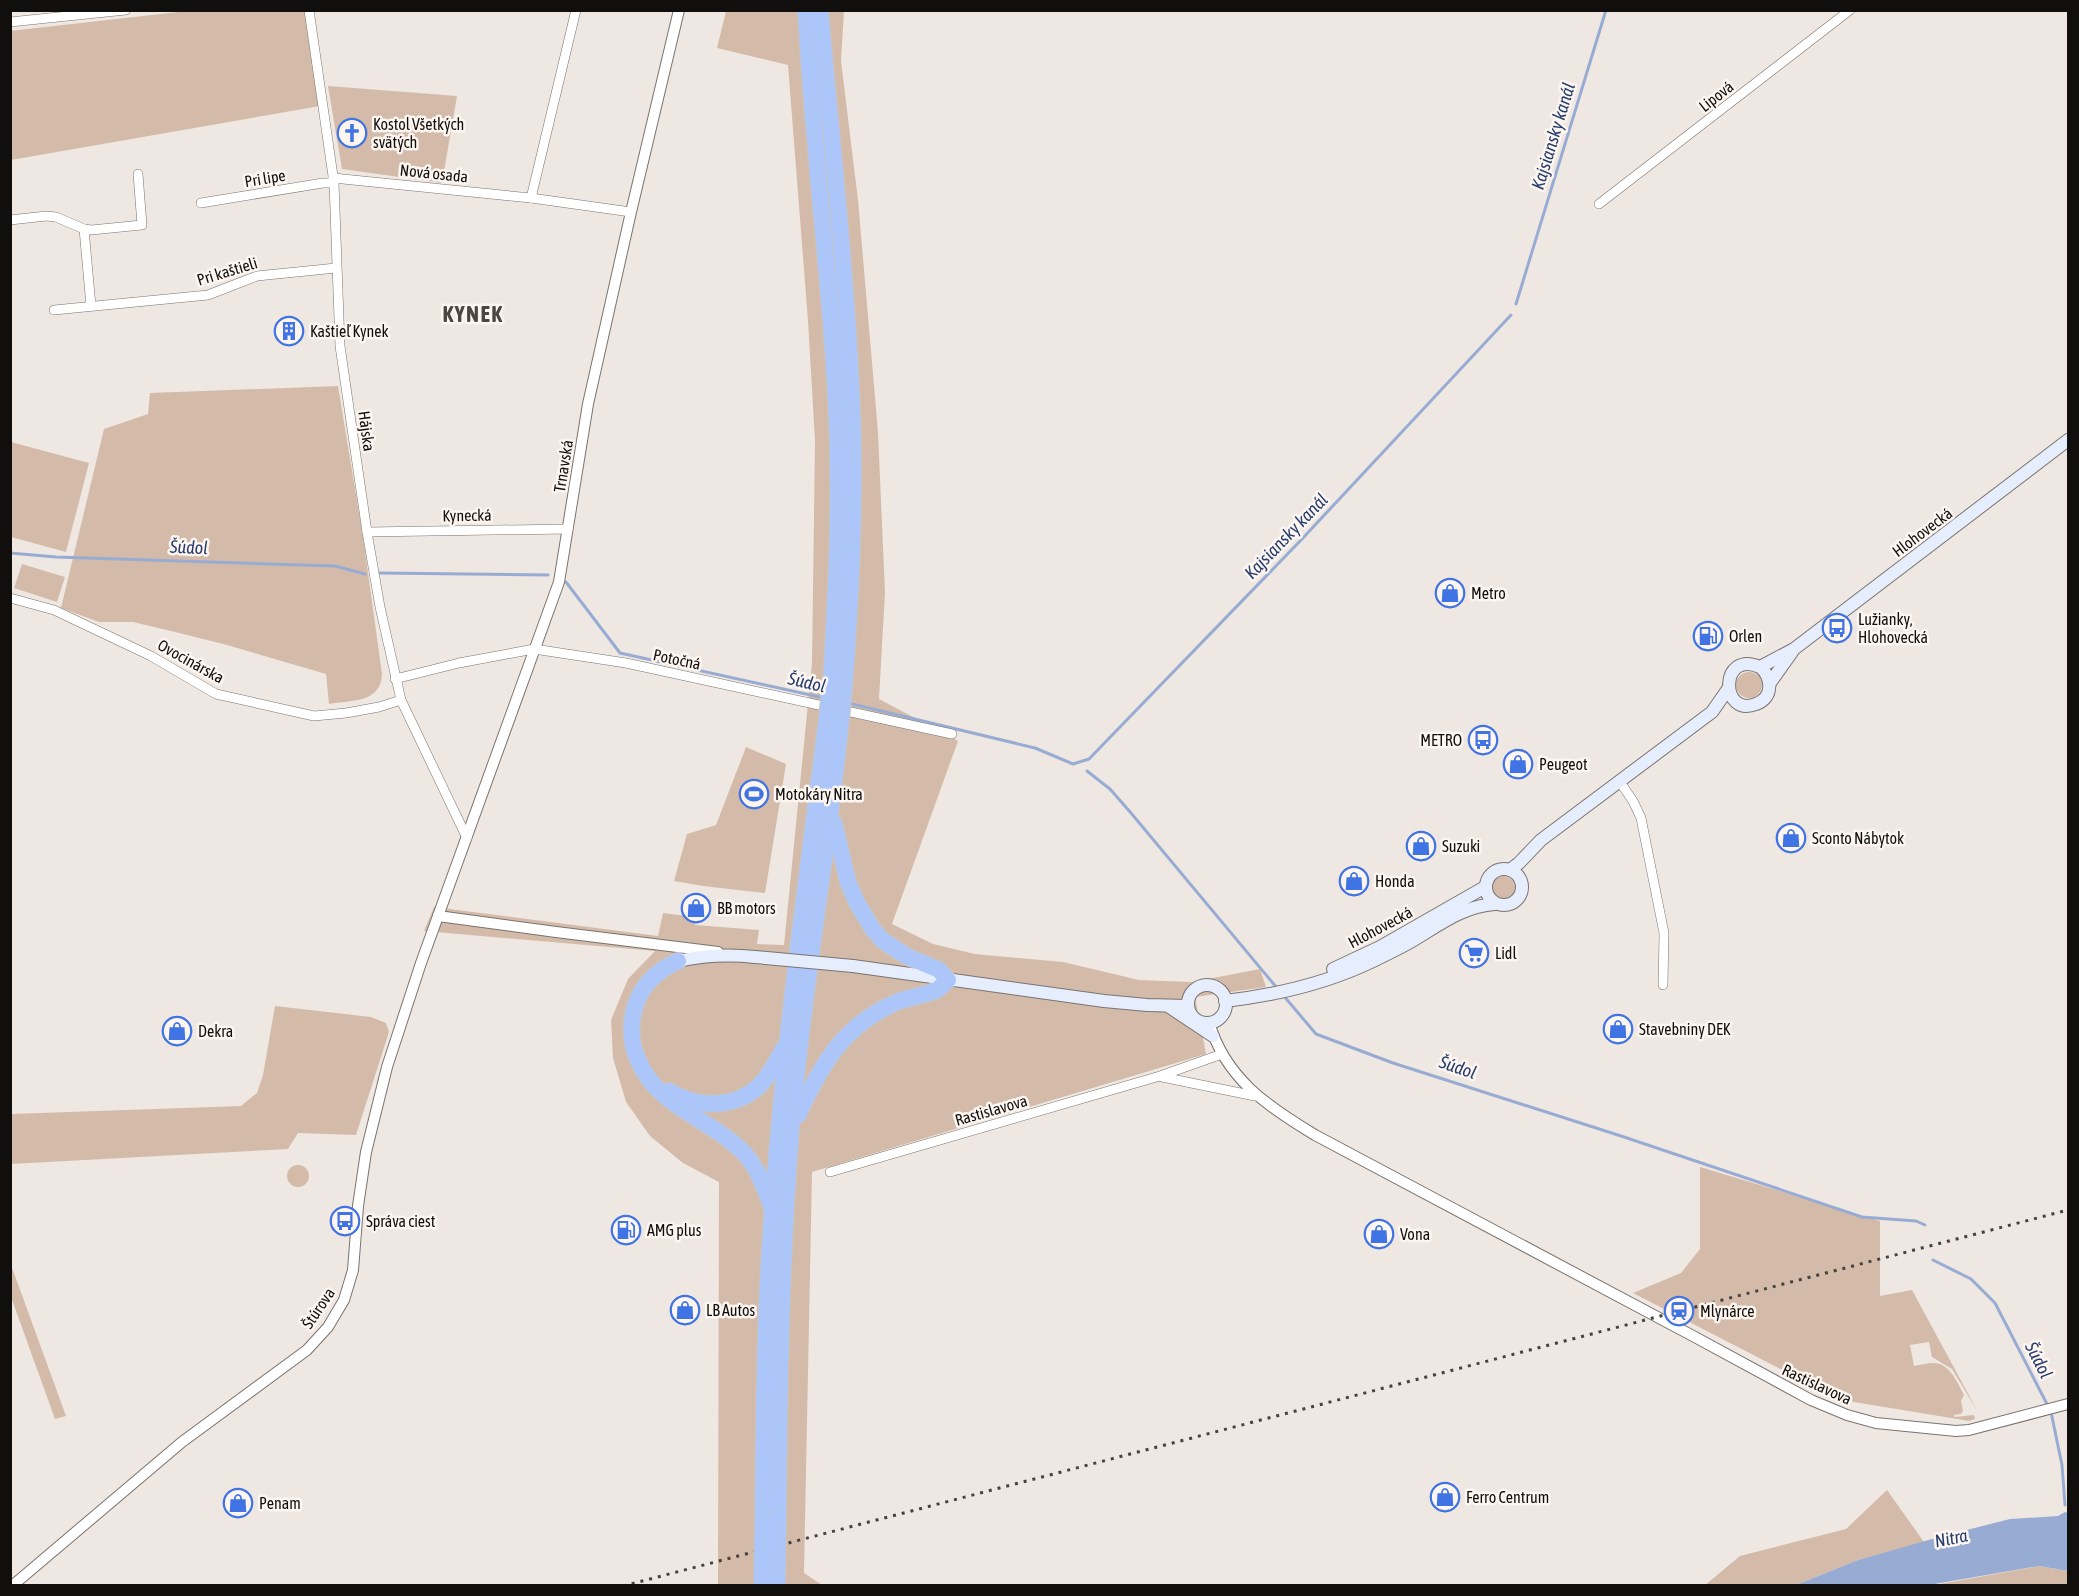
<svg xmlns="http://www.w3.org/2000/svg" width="2079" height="1596" viewBox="0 0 2079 1596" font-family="'Asap Condensed',sans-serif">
  <rect width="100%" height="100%" fill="#efe8e2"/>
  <g fill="#d4bba9">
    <path d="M187 11H306L320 106 11 160 10 31Z"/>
    <path d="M726 11H844L841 61 858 200 878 432 885 592 879 699 958 741 892 924 933 944 975 954 1063 962 1139 980 1192 982 1260 969 1266 987 1195 997 1206 1054 812 1172 804 1573 822 1585H718L719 1182 683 1163 650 1136 626 1102 613 1058 611 1020 628 979 655 951 424 931 434 907 658 936 663 913 695 917V925L759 930 757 944 784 945 812 663 815 441 808 321 788 65 717 48Z"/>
    <path d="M328 86 457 96 442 183 342 169Z"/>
    <path d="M338 386 363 537 382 674C381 703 352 700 329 704L326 674 227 645 175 632 133 622H99L61 608 104 429 148 414 150 393Z"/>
    <path d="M11 442 89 463 66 552 11 537Z"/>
    <path d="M22 564 65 577 57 602 14 588Z"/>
    <circle cx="1749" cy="685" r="13"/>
    <path d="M746 747 786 764 765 893 703 886 674 881 687 834 716 825Z"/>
    <circle cx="1503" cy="888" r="12"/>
    <path d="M275 1006 371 1017 386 1023 389 1032 356 1135 298 1133 288 1149 11 1164V1114L241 1106 257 1093 263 1075Z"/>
    <circle cx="298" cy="1176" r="11"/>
    <path d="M1700 1167 1880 1221V1296L1912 1290 1978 1412 1952 1369 1932 1357 1929 1342 1910 1345 1914 1366C1920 1365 1927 1363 1934 1363 1950 1363 1958 1384 1964 1395L1961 1401 1963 1411 1961 1414 1954 1415V1417L1974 1415 1975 1419 1969 1421 1854 1402 1794 1376 1633 1293 1681 1273 1700 1249Z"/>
    <path d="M11 1265 66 1416 55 1419 11 1297Z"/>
    <path d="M1887 1490 1924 1542 1858 1560 1796 1585 1704 1586 1740 1556 1846 1529Z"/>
    <path d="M2039 1566 2068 1571V1585L1929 1586Z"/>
  </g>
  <path fill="#98acd3" d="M2065 1512 2068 1513V1571L2039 1566 1929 1585H1796L1858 1560 1939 1537 2010 1519 2058 1516Z"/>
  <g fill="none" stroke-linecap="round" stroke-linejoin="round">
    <g stroke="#98acd3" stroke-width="3">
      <path d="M1516 304 1606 10"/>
      <path d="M10 553 56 557 335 566 365 574"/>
      <path d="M379 573 548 575"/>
      <path d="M566 582 620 653 824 698"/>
      <path d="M848 703 1035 748 1073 764 1089 759 1302 539 1511 315"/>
      <path d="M1087 771 1110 789 1131 813 1277 988"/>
      <path d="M1283 995 1316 1034 1393 1063 1621 1136 1862 1217 1916 1221 1925 1225"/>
      <path d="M1933 1260 1971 1279 1995 1303 2048 1406"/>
      <path d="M2051 1412 2062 1465 2065 1505"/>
    </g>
    <g stroke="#7a736f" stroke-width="10">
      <g id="minor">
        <path d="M309 10 334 183 340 346 367 532 380 607 401 700 467 838"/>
        <path d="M10 22 126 10"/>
        <path d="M333 178 531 198 631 212"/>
        <path d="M531 198 576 10"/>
        <path d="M201 203 323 183H334"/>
        <path d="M1599 204 1850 10"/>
        <path d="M10 220 46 216 56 217 84 229"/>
        <path d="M91 306 84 229 91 230 142 225 138 174"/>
        <path d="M54 310 208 295 257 276 336 268"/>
        <path d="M367 532 568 529"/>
        <path d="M10 598 54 610 151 656 216 694 314 716 346 713 379 707 401 700"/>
        <path d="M395 679 459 663 534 649 626 663 952 734"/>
        <path d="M1620 782 1633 801 1641 818 1664 933 1663 985"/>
        <path d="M1162 1077 1255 1096"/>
        <path d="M830 1172 1160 1076 1222 1054"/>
      </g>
    </g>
    <g stroke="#7a736f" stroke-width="12">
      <g id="tertiary">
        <path d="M438 916 556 932 718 952"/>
        <path d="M1209 1022C1225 1078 1268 1107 1315 1135L1693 1336 1811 1400 1847 1415 1876 1423 1956 1431 1969 1430 2068 1404"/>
        <path d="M12 1586 182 1442 307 1350 328 1327 344 1300 353 1270 358 1206 366 1152 387 1067 421 963 559 582 588 404 631 212 679 10"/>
      </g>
    </g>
    <g stroke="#7a736f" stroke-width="14">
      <g id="secondary">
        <path d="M1760 667C1772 677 1774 698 1756 704 1720 718 1719 649 1760 667L1794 649 2068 440"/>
        <path d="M1770 683 1792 652"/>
        <circle cx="1504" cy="887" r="18"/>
        <path d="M1510 870 1519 863 1541 840 1712 712 1728 689"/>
        <path d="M678 961C705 955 728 954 755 957"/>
        <path d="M853 966 1104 1001 1147 1005 1188 1006"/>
        <path d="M1333 969 1380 947 1485 887"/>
        <circle cx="1207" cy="1004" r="19"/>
        <path d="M1225 1001C1277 995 1328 983 1375 960 1387 954 1400 948 1412 941 1439 925 1463 906 1495 904"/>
        <path d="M1168 1006 1213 1036"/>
      </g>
    </g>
    <g stroke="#c6c5c5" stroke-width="18">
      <g id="motorway">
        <path d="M806 10C812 139 829 267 836 396 841 492 837 587 831 682"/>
        <path d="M820 10C831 136 845 261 851 387 856 487 852 587 844 687"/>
        <path d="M678 961C656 971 640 986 634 1010 630 1027 631 1044 638 1060 658 1108 710 1118 744 1153 758 1168 764 1187 771 1205"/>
        <path d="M669 1091C696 1108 733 1109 758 1087 769 1077 776 1062 784 1048"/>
        <path d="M798 1115C821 1065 843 1025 897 1002 909 997 926 995 937 990 941 987 944 983 948 980L939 970 906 956 882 940 872 928 857 903 848 882 834 823"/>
        <path d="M778 1512C779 1385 781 1258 791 1130 802 996 826 863 840 729"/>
        <path d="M763 1520C764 1435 764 1350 769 1265 779 1085 803 906 826 727"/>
      </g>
    </g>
    <use href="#minor" stroke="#fff" stroke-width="9"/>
    <use href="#tertiary" stroke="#fff" stroke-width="10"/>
    <use href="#secondary" stroke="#e6eefe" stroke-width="12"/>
    <use href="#motorway" stroke="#acc6fa" stroke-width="16"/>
    <path stroke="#46423f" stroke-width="3" stroke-dasharray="3 6" stroke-linecap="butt" d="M623 1586 2068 1210"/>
    <g stroke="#7a736f" stroke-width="14" stroke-linecap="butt">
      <path id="secondary-bridge" d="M755 957 853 966"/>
    </g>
    <g stroke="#c6c5c5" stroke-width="18" stroke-linecap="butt">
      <g id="motorway-bridge">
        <path d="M826 727 831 682"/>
        <path d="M840 729 844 687"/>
        <path d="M762 1586 763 1520"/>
        <path d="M777 1586 778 1512"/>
      </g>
    </g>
    <use href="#secondary-bridge" stroke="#e6eefe" stroke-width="12"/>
    <use href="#motorway-bridge" stroke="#acc6fa" stroke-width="16"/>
  </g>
  <defs>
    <g id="church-ring" transform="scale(1.5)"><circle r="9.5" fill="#fcf5f0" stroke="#4073e3" stroke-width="1.5"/><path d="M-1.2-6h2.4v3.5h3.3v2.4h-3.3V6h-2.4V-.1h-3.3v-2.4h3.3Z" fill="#4073e3"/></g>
    <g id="building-ring" transform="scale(1.5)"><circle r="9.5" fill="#fcf5f0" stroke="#4073e3" stroke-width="1.5"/><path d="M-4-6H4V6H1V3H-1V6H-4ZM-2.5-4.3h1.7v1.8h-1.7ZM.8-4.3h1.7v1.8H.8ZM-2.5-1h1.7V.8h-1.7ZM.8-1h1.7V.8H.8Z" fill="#4073e3"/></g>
    <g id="shop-ring" transform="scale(1.5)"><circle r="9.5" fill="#fcf5f0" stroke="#4073e3" stroke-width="1.5"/><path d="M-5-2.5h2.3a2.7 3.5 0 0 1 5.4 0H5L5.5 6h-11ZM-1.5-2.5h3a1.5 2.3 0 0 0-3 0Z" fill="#4073e3"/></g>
    <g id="bus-ring" transform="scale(1.5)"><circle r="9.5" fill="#fcf5f0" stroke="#4073e3" stroke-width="1.5"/><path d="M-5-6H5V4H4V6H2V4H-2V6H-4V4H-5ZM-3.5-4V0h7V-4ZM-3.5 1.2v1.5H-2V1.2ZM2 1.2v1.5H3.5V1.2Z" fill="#4073e3"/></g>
    <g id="fuel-ring" transform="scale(1.5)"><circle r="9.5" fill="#fcf5f0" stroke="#4073e3" stroke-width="1.5"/><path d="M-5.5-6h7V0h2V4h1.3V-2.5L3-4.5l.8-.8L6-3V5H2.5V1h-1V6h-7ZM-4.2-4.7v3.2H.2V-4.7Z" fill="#4073e3"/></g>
    <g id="stadium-ring" transform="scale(1.5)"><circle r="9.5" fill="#fcf5f0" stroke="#4073e3" stroke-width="1.5"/><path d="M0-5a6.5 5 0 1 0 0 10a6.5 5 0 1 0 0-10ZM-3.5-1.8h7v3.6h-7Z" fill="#4073e3"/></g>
    <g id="supermarket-ring" transform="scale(1.5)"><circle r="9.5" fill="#fcf5f0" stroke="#4073e3" stroke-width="1.5"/><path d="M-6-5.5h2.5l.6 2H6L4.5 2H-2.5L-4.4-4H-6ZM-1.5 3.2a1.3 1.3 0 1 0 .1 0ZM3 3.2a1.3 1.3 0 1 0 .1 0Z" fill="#4073e3"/></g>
    <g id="station-ring" transform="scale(1.5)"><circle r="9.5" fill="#fcf5f0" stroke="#4073e3" stroke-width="1.5"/><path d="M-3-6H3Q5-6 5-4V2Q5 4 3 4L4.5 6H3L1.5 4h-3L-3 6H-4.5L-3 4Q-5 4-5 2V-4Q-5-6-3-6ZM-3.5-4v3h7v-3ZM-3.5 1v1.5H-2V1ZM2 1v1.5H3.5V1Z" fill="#4073e3"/></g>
  </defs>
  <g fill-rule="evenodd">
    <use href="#church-ring" x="352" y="133"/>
    <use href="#building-ring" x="289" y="331"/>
    <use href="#shop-ring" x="1450" y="593"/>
    <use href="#bus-ring" x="1837" y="628"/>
    <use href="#fuel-ring" x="1708" y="636"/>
    <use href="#bus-ring" x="1483" y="740"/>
    <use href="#shop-ring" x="1518" y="764"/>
    <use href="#stadium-ring" x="754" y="794"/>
    <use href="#shop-ring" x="1791" y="838"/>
    <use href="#shop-ring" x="1421" y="846"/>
    <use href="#shop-ring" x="1354" y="881"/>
    <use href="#shop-ring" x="696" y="908"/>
    <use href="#supermarket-ring" x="1474" y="953"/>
    <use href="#shop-ring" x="1618" y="1029"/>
    <use href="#shop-ring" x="177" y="1031"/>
    <use href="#bus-ring" x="345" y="1221"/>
    <use href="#fuel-ring" x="626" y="1230"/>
    <use href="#shop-ring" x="1379" y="1234"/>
    <use href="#shop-ring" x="685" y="1310"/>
    <use href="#station-ring" x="1679" y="1311"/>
    <use href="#shop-ring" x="1445" y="1497"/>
    <use href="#shop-ring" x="238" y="1503"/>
  </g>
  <g text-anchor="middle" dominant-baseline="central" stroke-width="5" stroke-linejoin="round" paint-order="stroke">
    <g font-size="16" fill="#110f0d" stroke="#fcf5f0">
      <text transform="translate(1716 96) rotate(-38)">Lipová</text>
      <text transform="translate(434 173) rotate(6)">Nová osada</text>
      <text transform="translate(265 178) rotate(-9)">Pri lipe</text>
      <text transform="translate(227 271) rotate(-17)">Pri kaštieli</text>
      <text transform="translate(367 431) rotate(82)">Hájska</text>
      <text transform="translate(563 466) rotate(-81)">Trnavská</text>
      <text transform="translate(467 515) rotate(-1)">Kynecká</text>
      <text transform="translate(1922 532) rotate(-37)">Hlohovecká</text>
      <text transform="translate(677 659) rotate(12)">Potočná</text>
      <text transform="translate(191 661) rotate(29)">Ovocinárska</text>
      <text transform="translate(1380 927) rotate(-28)">Hlohovecká</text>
      <text transform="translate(991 1110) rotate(-16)">Rastislavova</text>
      <text transform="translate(318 1308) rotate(-56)">Štúrova</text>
      <text transform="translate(1817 1384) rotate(25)">Rastislavova</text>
    </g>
    <g font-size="16" fill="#110f0d" stroke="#fcf5f0" text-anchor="start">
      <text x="373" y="124">Kostol Všetkých<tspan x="373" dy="18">svätých</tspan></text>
      <text x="310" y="331">Kaštieľ Kynek</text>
      <text x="1471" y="593">Metro</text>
      <text x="1858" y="619">Lužianky,<tspan x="1858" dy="18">Hlohovecká</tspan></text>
      <text x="1729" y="636">Orlen</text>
      <text x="1462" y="740" text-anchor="end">METRO</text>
      <text x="1539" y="764">Peugeot</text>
      <text x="775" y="794">Motokáry Nitra</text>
      <text x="1812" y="838">Sconto Nábytok</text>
      <text x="1442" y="846">Suzuki</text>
      <text x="1375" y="881">Honda</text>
      <text x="717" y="908">BB motors</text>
      <text x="1495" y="953">Lidl</text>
      <text x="1639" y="1029">Stavebniny DEK</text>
      <text x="198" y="1031">Dekra</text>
      <text x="366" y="1221">Správa ciest</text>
      <text x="647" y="1230">AMG plus</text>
      <text x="1400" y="1234">Vona</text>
      <text x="706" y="1310">LB Autos</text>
      <text x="1700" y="1311">Mlynárce</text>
      <text x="1466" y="1497">Ferro Centrum</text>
      <text x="259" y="1503">Penam</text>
    </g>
    <g font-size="18" font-style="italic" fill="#253c6d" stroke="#fcf5f0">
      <text transform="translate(1553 136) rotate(-73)">Kajsiansky kanál</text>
      <text transform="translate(1286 536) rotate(-46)">Kajsiansky kanál</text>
      <text transform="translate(189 547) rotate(2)">Šúdol</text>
      <text transform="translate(807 682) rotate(13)">Šúdol</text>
      <text transform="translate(1458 1067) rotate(19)">Šúdol</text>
      <text transform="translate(2039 1360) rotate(63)">Šúdol</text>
      <text transform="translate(1951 1538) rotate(-11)">Nitra</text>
    </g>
    <g font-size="22" font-weight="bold" letter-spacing="1.5" fill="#4c4642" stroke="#fcf5f0">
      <text x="473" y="314">KYNEK</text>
    </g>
  </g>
  <rect width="2079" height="1596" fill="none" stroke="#110f0d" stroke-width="24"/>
</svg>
